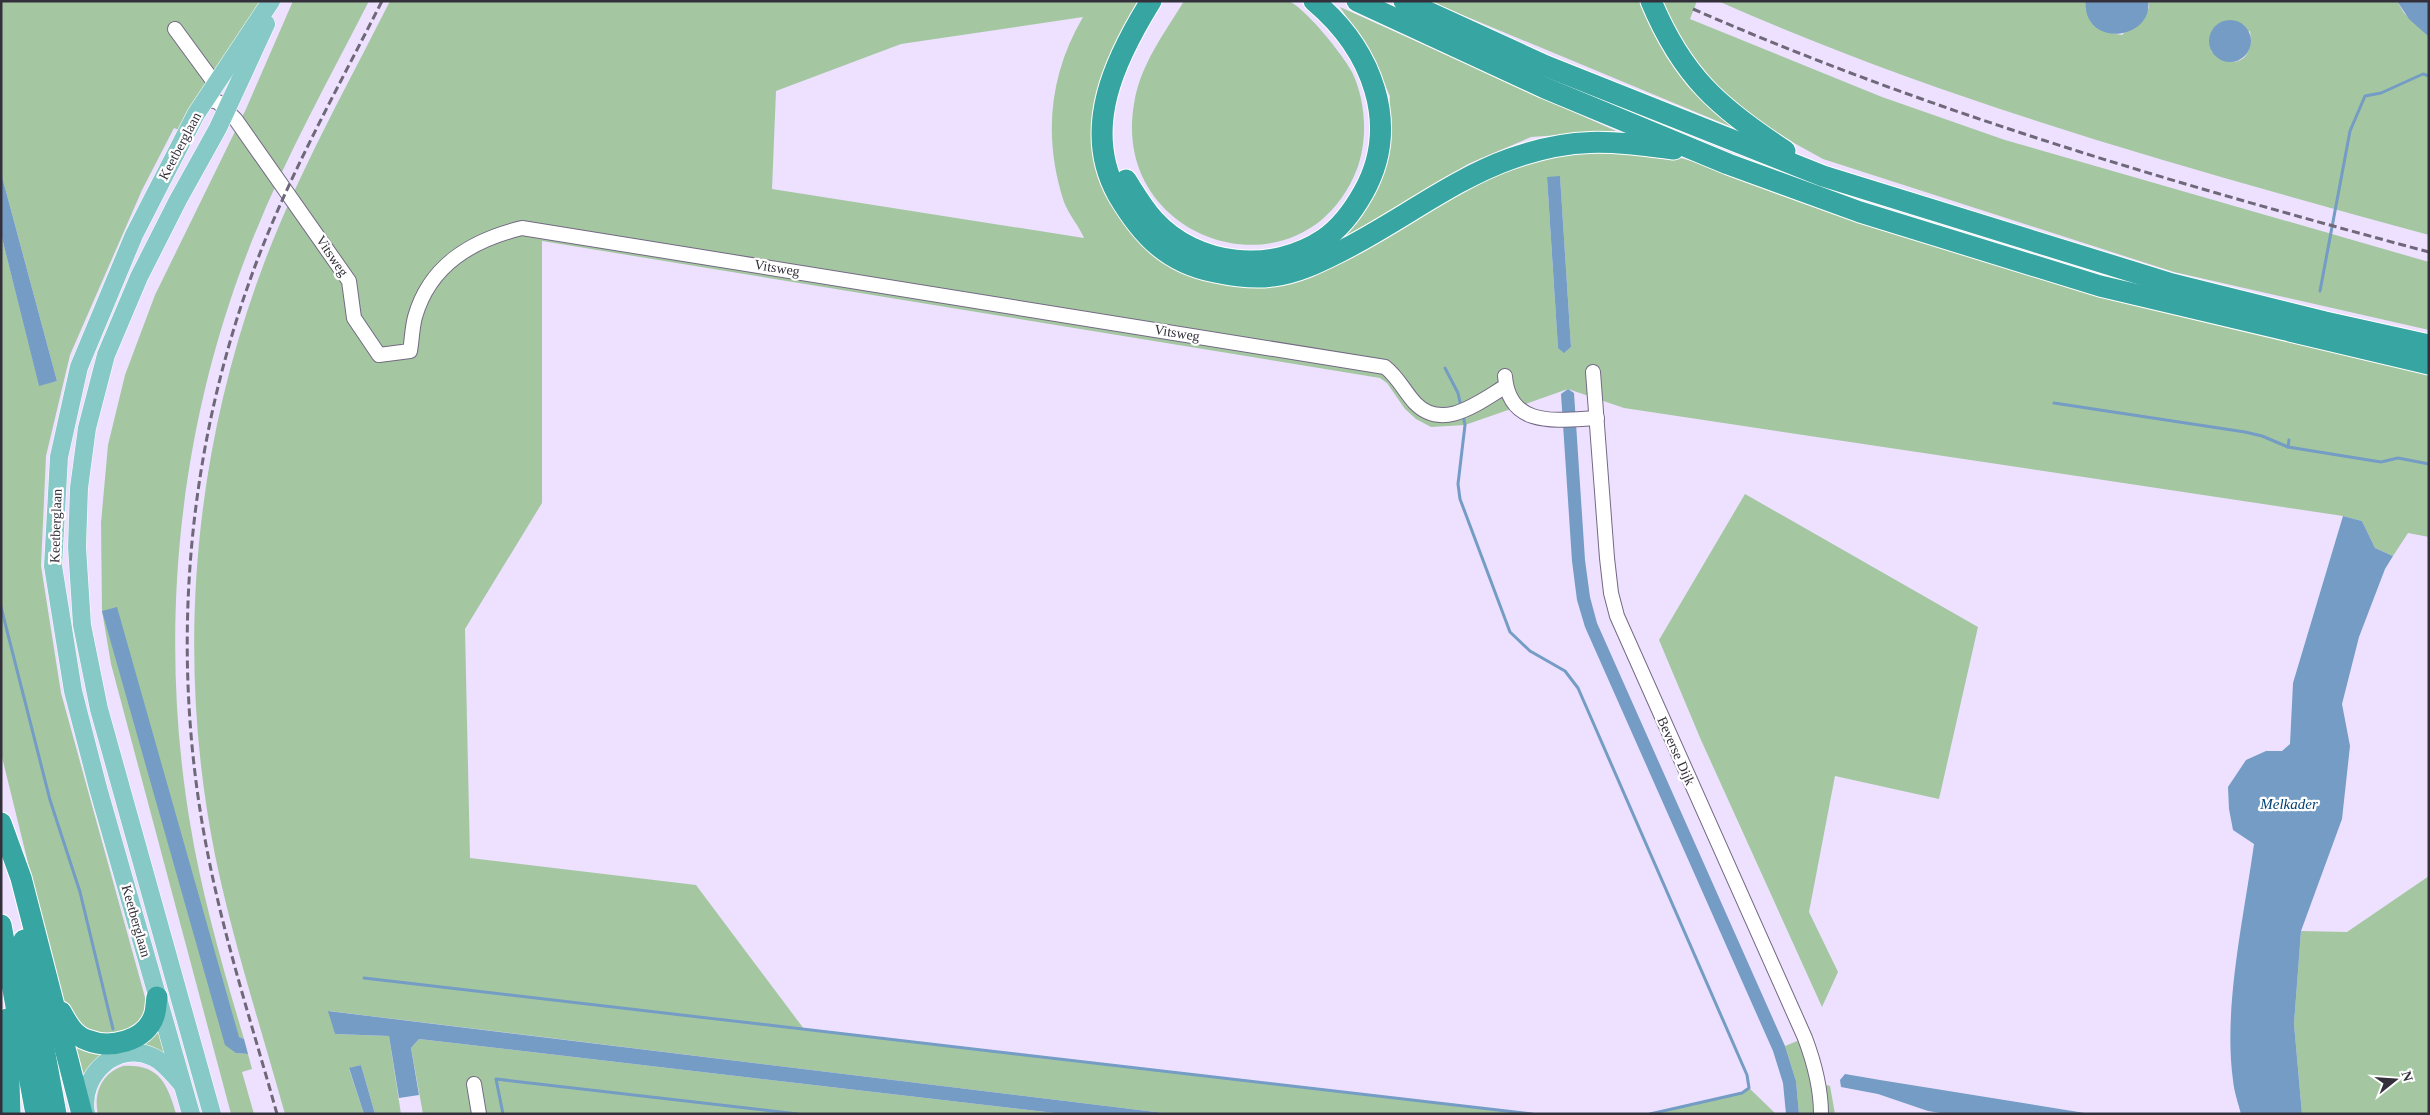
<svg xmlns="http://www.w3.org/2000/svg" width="2430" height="1115" viewBox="0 0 2430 1115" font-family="Georgia,serif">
  <rect width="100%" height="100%" fill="#ede1ff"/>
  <g fill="#a4c7a2" fill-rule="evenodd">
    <path d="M1 1H265L181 131 174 128 142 190 70 355 46 456 41 566 61 693 146 1001 147 1011 132 1033 88 1035 63 1005 1 753V234L39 385 57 381 1 173Z"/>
    <path d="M293 1H369C327 83 281 165 248 251 178 432 158 631 190 823 202 896 223 968 244 1039L239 1037 236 1053 248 1054 252 1069 242 1072 254 1114H231L111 664 102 611 101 523 108 445 125 375 155 295 246 109Z"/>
    <path d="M390 1H1140L1112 50 1096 97 1120 216 1133 236 1144 246 1237 284 1479 181 1572 149 1674 156 1726 171 2097 296 2429 374V537L2408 533 2393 556 2375 548 2362 521 2343 516 1624 408 1568 389 1465 425 1431 427 1416 419 1405 409 1387 383 1380 378 542 241V503L465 629 470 858 696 885 804 1029 1532 1114H1172L329 1011 335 1034 389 1036 401 1114H375L361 1065 349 1069 364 1114H285C261 1028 233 942 215 855 175 655 193 449 266 258 300 170 347 86 390 1ZM1083 17C1049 75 1043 138 1064 202 1069 215 1079 226 1084 238L772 189 776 91 901 44ZM1547 177H1560L1571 347 1565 352 1558 348Z"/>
    <path d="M1184 1C1210 1 1236 1 1261 1 1269 1 1281 0 1288 1 1304 6 1344 56 1352 72 1366 101 1368 139 1357 169 1304 304 1110 244 1134 104 1140 65 1164 34 1184 1Z"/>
    <path d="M1429 1H1643L1681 73 1734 128Z"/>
    <path d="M1661 1H1697L1690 19 1882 97 2005 140 2429 262V330L2174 272 1823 159C1773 132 1723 103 1690 56 1678 40 1670 19 1661 1Z"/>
    <path d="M1718 1H2085C2090 27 2098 31 2122 35L2149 8 2148 1H2397L2404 13 2429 37V235C2188 169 1946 102 1718 1ZM2250 31C2255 61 2232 72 2211 51Z"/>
    <path d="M1340 7 1616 131 1531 137 1468 164 1334 247 1362 216 1387 163 1390 96 1370 52Z"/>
    <path d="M1745 494 1978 627 1939 799 1835 776 1809 912 1838 972 1822 1007 1701 740 1659 640Z"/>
    <path d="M2429 876V1114H2302L2294 1024 2301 931 2347 932Z"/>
    <path d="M159 1028 169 1064 131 1049 82 1079 72 1036 84 1044Z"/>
    <path d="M419 1039 1063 1114H423L411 1048Z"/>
    <path d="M1802 1039 1815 1082 1830 1086 1835 1114H1799L1796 1081 1785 1046Z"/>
    <path d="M123 1066C159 1064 167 1083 176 1114H98C93 1093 102 1073 123 1066Z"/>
    <path d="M1749 1088 1776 1114H1650L1742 1093Z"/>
  </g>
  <g fill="#749cc4">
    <path d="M2085 1H2148C2153 34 2101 47 2088 17 2086 13 2086 6 2085 1Z"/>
    <path d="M2397 1H2429V37L2409 19Z"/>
    <circle cx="2230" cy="41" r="21"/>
    <path d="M1 173 57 381 39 386 1 234Z"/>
    <path d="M1560 176 1571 347 1564 353 1558 348 1547 177Z"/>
    <path d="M1568 389 1574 393 1585 560 1590 597 1597 623 1785 1046 1796 1081 1799 1114H1786L1783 1083 1773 1051 1585 627 1577 600 1572 561 1561 394Z"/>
    <path d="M2343 516 2362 521 2375 548 2393 556 2385 569 2359 637 2342 704 2350 746 2342 819 2301 931 2294 1024 2302 1114H2241C2238 1103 2234 1091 2233 1080 2223 1008 2244 917 2254 844L2233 830 2229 809 2228 787 2246 760 2266 751H2282L2290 744 2293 683Z"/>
    <path d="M117 607 239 1037 244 1039 248 1054 236 1053 225 1045 102 611Z"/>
    <path d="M328 1011 1172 1114H1063L419 1039 411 1048 419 1095 399 1098 389 1036 335 1034Z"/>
    <path d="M361 1065 375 1114H364L349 1068Z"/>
    <path d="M1845 1074 1880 1080 2091 1114H1947L1928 1111 1878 1094 1841 1087 1840 1080Z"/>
  </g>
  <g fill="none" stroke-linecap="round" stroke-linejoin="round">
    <g stroke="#749cc4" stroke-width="3">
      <path d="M2320 291 2350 131 2365 96 2381 93 2423 74 2429 76"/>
      <path d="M1445 368 1458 393 1461 407"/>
      <path d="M2054 403 2245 432 2262 436 2288 447 2381 462 2398 458 2429 464"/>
      <path d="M1463 415 1465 425 1458 484 1460 499 1510 632 1530 651 1565 671 1578 688 1747 1075 1749 1088 1742 1093 1650 1114"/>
      <path d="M2288 447 2289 440"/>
      <path d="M1 607 50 800 80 892 113 1029"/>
      <path d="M364 978 1532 1114"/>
      <path d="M503 1114 496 1079 798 1114"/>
    </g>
    <g stroke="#736983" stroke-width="16">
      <g id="minor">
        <path d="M175 29 216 85"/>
        <path d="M206 99 218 102 236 120 349 281 354 318 379 355 410 351C412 340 412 328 415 317 430 264 473 240 522 228L1385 367C1398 377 1404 391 1415 403 1443 432 1479 402 1506 386"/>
        <path d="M1593 372 1607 558 1611 593 1617 616 1805 1038C1814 1062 1821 1088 1821 1114"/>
        <path d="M1505 376C1509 429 1558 420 1597 418"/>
        <path d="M474 1084 479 1114"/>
      </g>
    </g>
    <g stroke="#fff" stroke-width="19">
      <g id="major">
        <path d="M86 1113C79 1075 117 1040 153 1057 164 1062 173 1074 181 1083"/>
        <path d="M191 1114 98 788 73 691 53 566 59 457 79 367 134 235 196 114 271 1"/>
        <path d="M212 1114 99 709 82 625 77 547 79 488 87 428 106 355 139 277 178 200 218 128 266 24"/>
      </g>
    </g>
    <g stroke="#fff" stroke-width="23">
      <g id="highway">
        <path d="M1151 1C1115 59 1081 129 1118 195 1142 236 1168 263 1215 272 1234 276 1254 279 1273 276 1297 273 1317 263 1339 252 1396 224 1451 180 1510 159 1573 136 1610 141 1674 149"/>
        <path d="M1357 1 1545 88 1728 164 1860 212 2100 286 2429 364"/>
        <path d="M1404 1 1546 66 1823 176 2172 284 2325 322 2429 345"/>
        <path d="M1651 1C1682 76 1719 108 1785 151"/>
        <path d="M1126 180C1135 194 1143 208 1154 220 1197 267 1272 274 1324 239 1340 228 1354 209 1363 193 1402 124 1371 49 1314 1"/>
        <path d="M1 823 21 878 82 1114"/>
        <path d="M1 925 36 1114"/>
        <path d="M24 940 56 1114"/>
        <path d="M61 1012C67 1023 74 1036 87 1040 109 1049 145 1042 154 1016 156 1011 156 1003 157 997"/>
        <path d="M7 1019 10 1114"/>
      </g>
    </g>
    <use href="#minor" stroke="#fff" stroke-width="14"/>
    <use href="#major" stroke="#87c9c7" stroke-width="18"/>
    <use href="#highway" stroke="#37a5a1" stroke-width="21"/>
    <g stroke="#6e6879" stroke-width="3" stroke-dasharray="8 4" stroke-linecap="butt">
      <path d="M1693 9C1931 113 2179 185 2429 252"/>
      <path d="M277 1114C253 1028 225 942 208 855 168 654 186 444 260 253 294 166 340 84 382 1"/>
    </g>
  </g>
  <g text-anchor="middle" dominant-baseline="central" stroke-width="4.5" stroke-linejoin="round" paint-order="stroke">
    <g font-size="14" fill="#34303b" stroke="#fff">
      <text transform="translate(180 146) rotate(-62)">Keetberglaan</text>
      <text transform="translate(332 256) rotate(56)">Vitsweg</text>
      <text transform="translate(777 268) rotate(9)">Vitsweg</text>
      <text transform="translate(1177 333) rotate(9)">Vitsweg</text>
      <text transform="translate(56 526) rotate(-88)">Keetberglaan</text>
      <text transform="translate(1676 751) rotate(66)">Beverse Dijk</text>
      <text transform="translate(136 921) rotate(74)">Keetberglaan</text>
    </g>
    <g font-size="15" font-style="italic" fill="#004275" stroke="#fff">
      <text x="2289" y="804">Melkader</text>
    </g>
  </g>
  <rect width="2430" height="1115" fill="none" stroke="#34303b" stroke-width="5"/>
  <g transform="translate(2395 1080) rotate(73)" stroke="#ffffff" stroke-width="4" paint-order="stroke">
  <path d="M0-4L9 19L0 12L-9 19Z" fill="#34303b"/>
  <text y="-8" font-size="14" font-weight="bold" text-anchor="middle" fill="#34303b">N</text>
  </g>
</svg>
